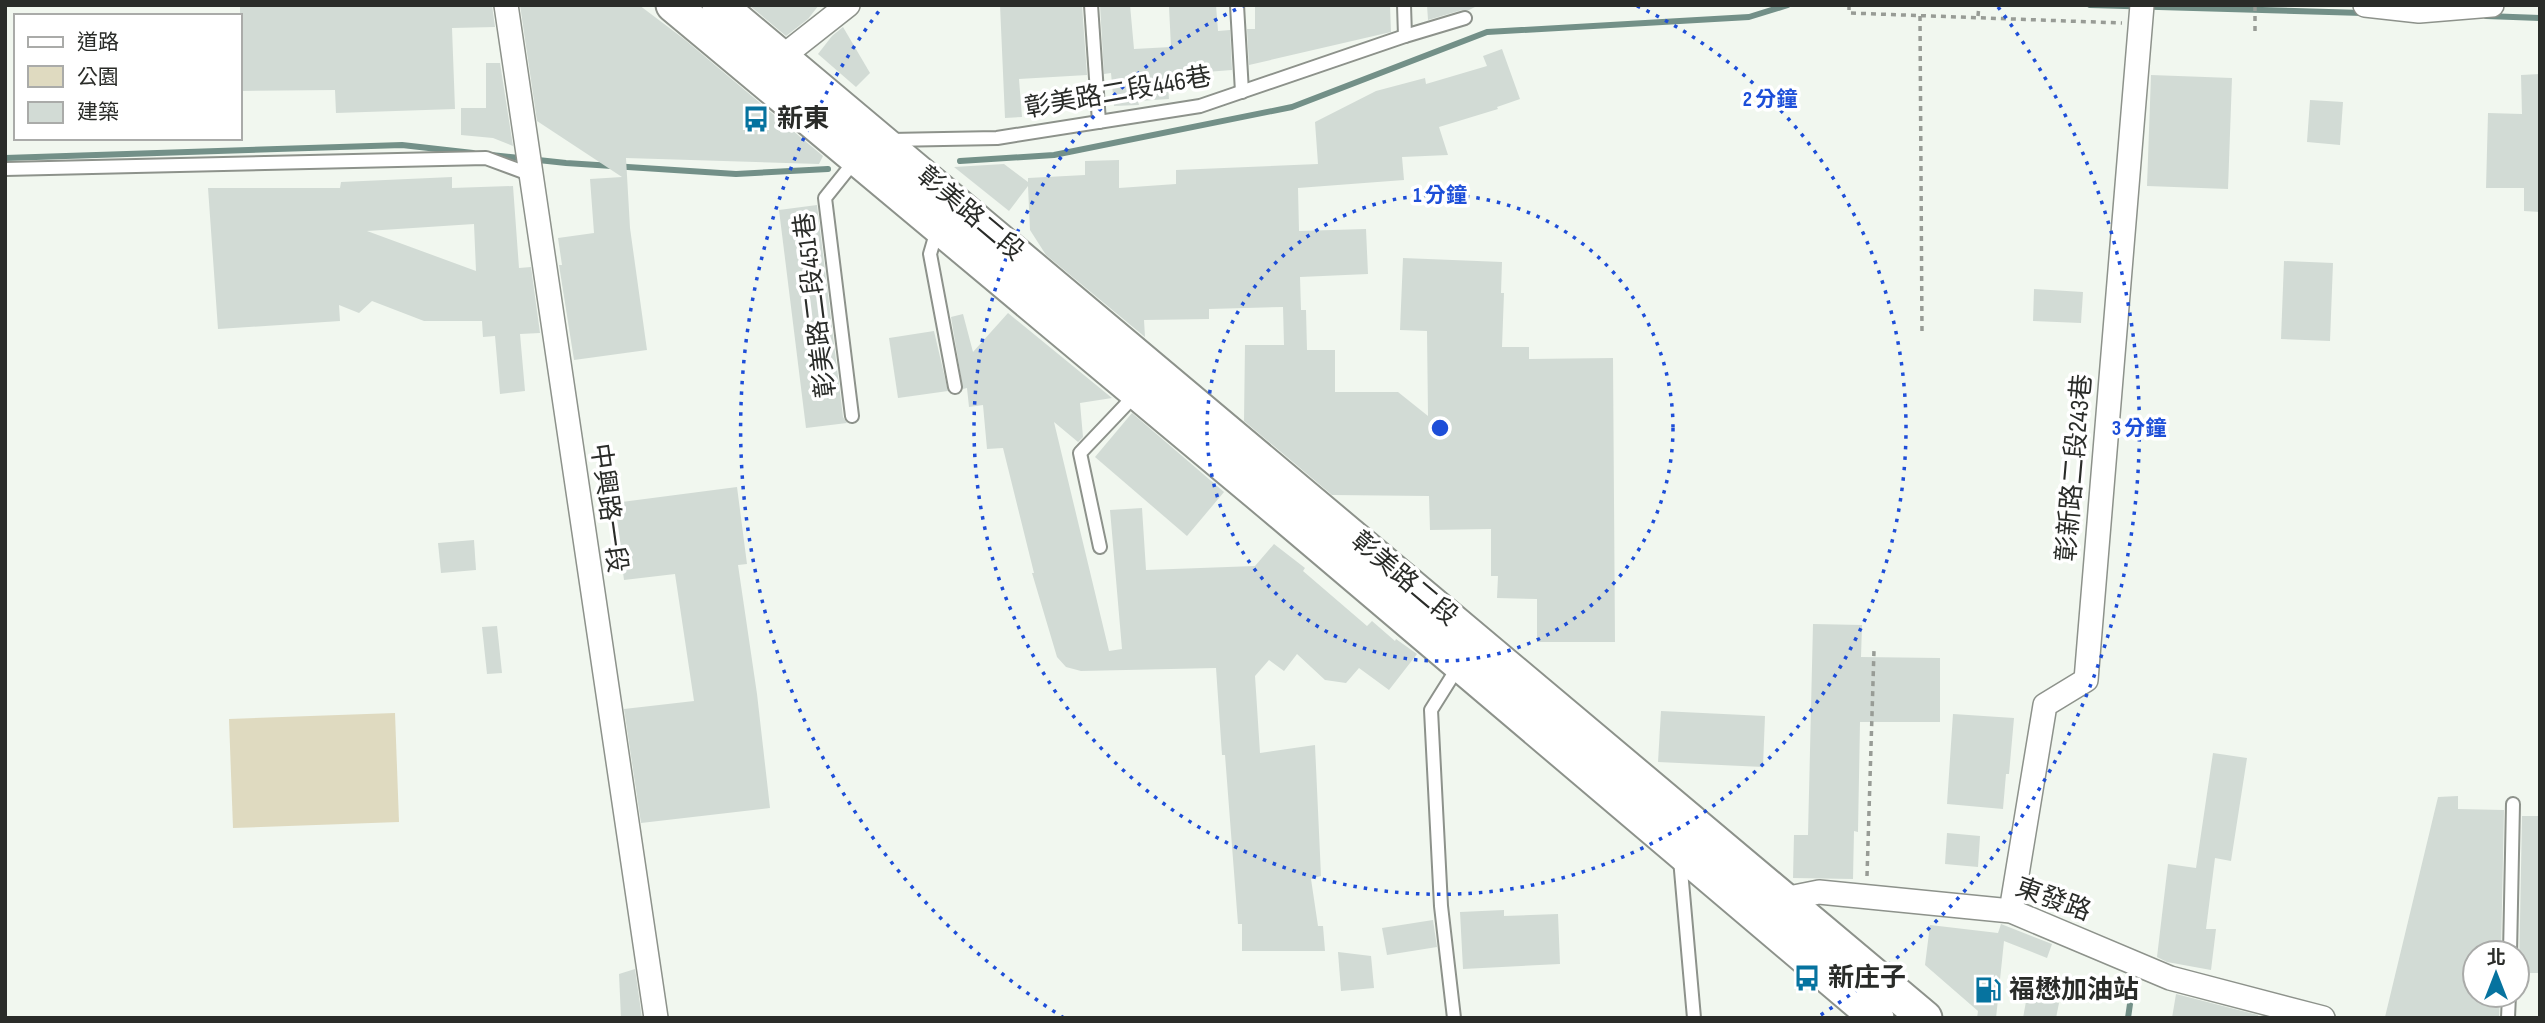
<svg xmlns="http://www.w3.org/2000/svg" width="2545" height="1023" viewBox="0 0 2545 1023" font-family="'Sofia Sans Condensed','Noto Sans TC',sans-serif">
  <rect width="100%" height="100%" fill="#f1f7ef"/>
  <path fill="#dfdac0" d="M395 713 399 822 233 828 229 719Z"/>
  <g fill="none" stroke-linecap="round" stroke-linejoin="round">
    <g stroke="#739088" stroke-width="6">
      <path d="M2090 5 2363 13"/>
      <path d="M2486 16 2540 18"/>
      <path d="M491 155 566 163 736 174 828 169"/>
      <path d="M5 158 402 145 473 153"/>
      <path d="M960 161 1054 155 1292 107 1487 32 1749 17 1788 5"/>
      <path d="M2128 1018 2133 983"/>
    </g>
  </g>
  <g fill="#d2dbd5" fill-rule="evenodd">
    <path d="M240 5H492L495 27 452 28 455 109 336 113 335 90 240 91Z"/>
    <path d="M520 5H639L684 39 823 156 819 164 626 158 630 228 647 350 574 360 559 265H562L558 238 594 233 590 179 622 177 537 121Z"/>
    <path d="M749 5H819L808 19 786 36Z"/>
    <path d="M1000 5H1082L1087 75 1019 79 1022 117 1005 118Z"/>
    <path d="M1100 5H1130L1134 49 1171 47 1169 7 1216 5 1218 31 1230 30 1232 70 1167 75 1169 99 1138 101 1139 105 1114 106 1111 73 1104 74Z"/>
    <path d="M1255 5H1390L1391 32 1249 65 1247 29H1255Z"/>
    <path d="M1427 5H1479L1469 10H1462L1428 20Z"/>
    <path d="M843 27 870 73 856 87 818 54 832 36Z"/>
    <path d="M1502 49 1520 99 1497 107 1498 109 1439 127 1448 155 1402 157 1404 180 1298 188 1299 231 1366 229 1368 274 1300 277 1301 310H1306L1307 350H1335V392H1398L1428 416 1427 331 1400 330 1403 258 1502 262 1501 293H1504L1502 347H1529V359L1613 358 1615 642H1537V599L1497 598 1498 576H1491V529L1430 530 1429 496 1332 495 1244 421 1245 345H1284L1283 307 1209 309V319L1144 320 1145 337 1046 255 1030 230 1028 186 1009 211 954 167 1004 164 1028 182V178L1085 175V161L1119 160V188L1176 184V170L1318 164 1315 122 1376 91 1425 78 1426 84 1487 66 1483 56Z"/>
    <path d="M486 63H500L513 146 493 138 461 135V108H486Z"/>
    <path d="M2540 74V212L2524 211V188H2486L2488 113 2522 114 2521 75Z"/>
    <path d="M2151 75 2232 78 2228 189 2147 186Z"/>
    <path d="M2310 100 2343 102 2340 145 2307 142Z"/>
    <path d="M452 177V188L513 186 519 268 531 267 540 333 520 334 525 391 500 394 495 336 483 337 482 321H424L372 301 359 313 339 305 340 321 218 329 208 188H340L341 182ZM474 224 476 271 367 231Z"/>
    <path d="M817 205 843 417 847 423 806 428 779 210Z"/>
    <path d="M2284 261 2333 263 2330 341 2281 339Z"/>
    <path d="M2034 289 2083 292 2081 323 2033 321Z"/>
    <path d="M1008 313 1112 398 1080 403 1083 437 1078 442 1054 422 1109 651 1122 649 1110 510 1142 508 1146 570 1255 566 1274 544 1305 568 1303 571 1367 626 1372 621 1395 641 1396 639 1417 654 1389 690 1359 668 1346 683 1325 680 1297 654 1284 671 1269 660 1255 676 1260 753 1315 745 1321 876 1311 879 1318 926H1323L1325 951H1242V924H1238L1225 755H1222L1216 668 1081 671 1066 667 1057 657 1032 573H1034L1003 448 987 449 983 405 969 407 967 388 963 389 951 317 963 314 973 352Z"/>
    <path d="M934 331 948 391 898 398 889 338Z"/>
    <path d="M1132 413 1224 492 1187 536 1095 457Z"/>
    <path d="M737 487 747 564 738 565 757 694 770 808 641 823 624 709 694 701 675 574 624 580 614 503Z"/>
    <path d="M474 540 476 570 441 573 438 543Z"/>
    <path d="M1813 624 1862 625 1861 657 1940 658V722H1860L1858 832 1854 831 1853 879 1793 878 1794 835H1808Z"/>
    <path d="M497 626 502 673 487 674 482 627Z"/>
    <path d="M1661 711 1765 716 1763 767 1658 762Z"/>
    <path d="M1953 714 2014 718 2009 774H2006L2003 809 1947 804Z"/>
    <path d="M2213 753 2247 758 2231 861 2215 858 2206 929H2216L2211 970 2167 962 2157 957 2168 864 2196 868Z"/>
    <path d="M2458 796V809L2504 810 2501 953H2475V995H2500L2499 1018 2385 1017 2438 797Z"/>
    <path d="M2522 816H2540V973H2519Z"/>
    <path d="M1947 833 1980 836 1978 867 1945 864Z"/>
    <path d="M1504 910V916L1558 914 1560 964 1463 969 1460 912Z"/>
    <path d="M1433 920 1437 947 1387 955 1382 928Z"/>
    <path d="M2001 924 2052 944 2047 958 2004 941 1996 1018H1977L1978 1011 1925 965 1930 925 1998 933Z"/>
    <path d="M1338 952 1371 956 1374 988 1341 991Z"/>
    <path d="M635 969 642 1018H621L619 974Z"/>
    <path d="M2176 994 2258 1015 2257 1018H2172Z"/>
    <path d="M2027 996 2059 1003 2056 1018H2023Z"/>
  </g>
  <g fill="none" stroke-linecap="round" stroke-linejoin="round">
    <g stroke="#8d928b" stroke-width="16">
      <g id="lane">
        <path d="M1091 5 1099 122"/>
        <path d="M1237 5 1242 92"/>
        <path d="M1404 5 1405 36"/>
        <path d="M890 140 997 138 1200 106 1405 36 1465 18"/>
        <path d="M5 169 486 158 532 175"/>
        <path d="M937 230 930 254 955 387"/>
        <path d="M852 416 825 198 857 158"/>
        <path d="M1100 547 1080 453 1137 393"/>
        <path d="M1680 859 1694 1018"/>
        <path d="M2510 953 2513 804"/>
        <path d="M1454 1018 1441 906 1431 710 1458 667"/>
        <path d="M2508 1018 2509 995"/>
      </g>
    </g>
    <g stroke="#8d928b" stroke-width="26">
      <g id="street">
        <path d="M506 5 656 1018"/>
        <path d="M2365 5 2419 11 2492 5"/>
        <path d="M782 57 848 5"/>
        <path d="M1777 907 1784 899 1819 892 2011 911 2170 978 2323 1018"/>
        <path d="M2011 911 2045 705 2086 680 2142 5"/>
      </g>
    </g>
    <g stroke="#8d928b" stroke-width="37">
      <g id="secondary">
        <path d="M673 5 1273 506 1877 1018"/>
        <path d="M719 5 1925 1018"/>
      </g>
    </g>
    <g stroke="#989c96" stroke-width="3.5" stroke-dasharray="5 5" stroke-linecap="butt">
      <path d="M1849 5V13L2122 23"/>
      <path d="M1920 16 1922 333"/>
      <path d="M1978 16 1979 5"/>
      <path d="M2255 31V5"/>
      <path d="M1867 876 1874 650"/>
    </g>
    <use href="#lane" stroke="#fff" stroke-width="12"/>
    <use href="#street" stroke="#fff" stroke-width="23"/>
    <use href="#secondary" stroke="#fff" stroke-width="33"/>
  </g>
  <g fill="none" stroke="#1d4ed8" stroke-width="3.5" stroke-dasharray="3.5 7">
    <circle cx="1440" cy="428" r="233"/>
    <path d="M1637 6A466 466 0 1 1 1243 6"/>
    <path d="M1064 1018A699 699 0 0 1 882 7M1998 7A699 699 0 0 1 1816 1018"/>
  </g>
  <defs>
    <g id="bus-bare" transform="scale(2.1)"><path d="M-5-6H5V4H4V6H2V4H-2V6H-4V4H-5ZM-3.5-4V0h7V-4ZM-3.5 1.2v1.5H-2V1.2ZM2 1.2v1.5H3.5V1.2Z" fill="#06739f" stroke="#fff" stroke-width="2.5" paint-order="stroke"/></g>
    <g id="fuel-bare" transform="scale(2.1)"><path d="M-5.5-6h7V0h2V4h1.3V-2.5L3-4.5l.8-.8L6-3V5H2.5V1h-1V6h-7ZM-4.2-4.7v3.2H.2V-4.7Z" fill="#06739f" stroke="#fff" stroke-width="2.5" paint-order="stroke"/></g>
  </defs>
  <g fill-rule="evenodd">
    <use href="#bus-bare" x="756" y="119"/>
    <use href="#bus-bare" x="1807" y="978"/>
    <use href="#fuel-bare" x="1988" y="990"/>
  </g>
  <g text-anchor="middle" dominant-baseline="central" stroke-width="7" stroke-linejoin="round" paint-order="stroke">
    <g font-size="26" fill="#2a2c29" stroke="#fff">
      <text transform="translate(1118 93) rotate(-10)">彰美路二段446巷</text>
      <text transform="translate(970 214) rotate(40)">彰美路二段</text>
      <text transform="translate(816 305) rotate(-97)">彰美路二段451巷</text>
      <text transform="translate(2075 468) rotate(-85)">彰新路二段243巷</text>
      <text transform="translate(608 508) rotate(82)">中興路一段</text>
      <text transform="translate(1404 579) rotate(40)">彰美路二段</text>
      <text transform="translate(2053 900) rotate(20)">東發路</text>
    </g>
    <g font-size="26" font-weight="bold" fill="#2a2c29" stroke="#fff" text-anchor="start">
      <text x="777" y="119">新東</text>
      <text x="1828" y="978">新庄子</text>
      <text x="2009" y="990">福懋加油站</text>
    </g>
  </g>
  <circle cx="1440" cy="428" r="10" fill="#1d4ed8" stroke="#fff" stroke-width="3.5"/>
  <g font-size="21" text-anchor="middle" font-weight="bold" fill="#1d4ed8" stroke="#fff" stroke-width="7" stroke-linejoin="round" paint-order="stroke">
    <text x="1770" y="106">2 分鐘</text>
    <text x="1440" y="202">1 分鐘</text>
    <text x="2139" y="435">3 分鐘</text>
  </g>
  <rect width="2545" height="1023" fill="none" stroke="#2a2c29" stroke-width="14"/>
  <rect x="14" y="14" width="228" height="126" fill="#ffffff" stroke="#aaaba9" stroke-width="2"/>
  <rect x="28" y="37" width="35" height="10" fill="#ffffff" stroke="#aaaba9" stroke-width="2"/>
  <text x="77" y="49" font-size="21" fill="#2a2c29">道路</text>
  <rect x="28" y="66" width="35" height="21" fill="#dfdac0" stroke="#aaaba9" stroke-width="2"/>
  <text x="77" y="84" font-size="21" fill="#2a2c29">公園</text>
  <rect x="28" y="102" width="35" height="21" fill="#d2dbd5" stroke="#aaaba9" stroke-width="2"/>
  <text x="77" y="119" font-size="21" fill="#2a2c29">建築</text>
  <g transform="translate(2496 974)"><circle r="33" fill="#ffffff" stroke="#aaaba9" stroke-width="2"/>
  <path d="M0-5L12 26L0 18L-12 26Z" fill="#06739f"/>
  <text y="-10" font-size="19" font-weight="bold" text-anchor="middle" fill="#2a2c29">北</text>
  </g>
</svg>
